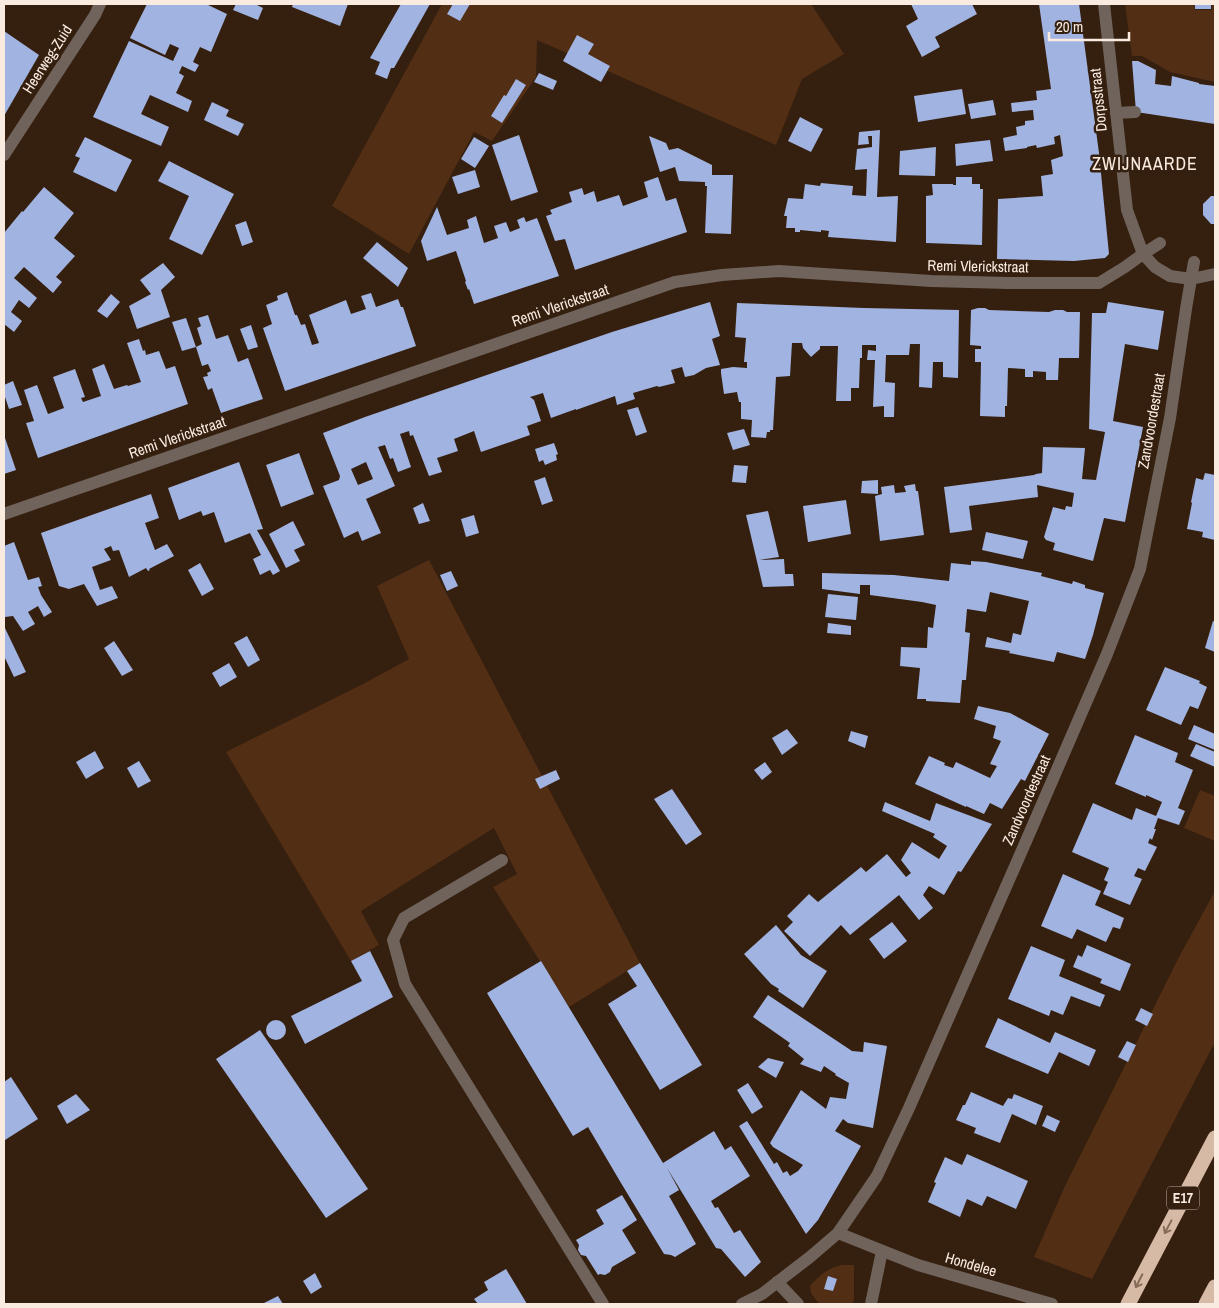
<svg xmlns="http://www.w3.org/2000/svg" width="1219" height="1308" viewBox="0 0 1219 1308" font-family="'Archivo Narrow',sans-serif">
  <rect width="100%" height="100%" fill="#351f0f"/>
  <g fill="#512e14">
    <path d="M442 4H811L844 54 802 79 776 145 537 40 536 77 492 141 474 132 409 254 332 206Z"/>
    <path d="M1125 4H1194L1195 10H1212V4H1215V82L1170 72 1142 56H1132Z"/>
    <path d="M429 560 640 963 569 1007 493 887 517 874 494 828 361 911 379 945 351 961 226 752 363 684 409 659 377 586Z"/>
    <path d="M1200 790 1215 796V841L1184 828Z"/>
    <path d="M1215 891V1042L1092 1279 1034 1257 1065 1186 1180 955Z"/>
    <path d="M842 1265H854V1299L852 1304H819L811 1293 810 1286C821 1274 826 1269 842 1265Z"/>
  </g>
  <g fill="#a1b3e0" fill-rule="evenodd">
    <path d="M147 4H206L227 14 211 52 200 47 193 62 199 65 195 72 182 66 179 73 184 76 176 93 192 101 188 112 150 95 141 114 169 127 161 146 93 117 129 41 173 61 179 48 170 44 165 55 130 38Z"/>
    <path d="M236 4H255L263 8 258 20 233 10Z"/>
    <path d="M293 4H348L340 26 292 7Z"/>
    <path d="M401 4H430L394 68H391L387 79 375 74 380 62 370 58Z"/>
    <path d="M453 4H470L460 21 447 14Z"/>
    <path d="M911 4H972L977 14 935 37 940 47 922 57 906 26 918 19Z"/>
    <path d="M1039 4H1079L1099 153 1109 254 1105 258 1074 261 997 259 998 199 1043 196 1041 176 1053 174 1051 160 1063 156 1060 135 1054 137 1055 144 1037 148 1036 145 1027 147V148L1005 151 1003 138 1017 135 1016 127 1025 125V121L1034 120 1033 110 1012 112 1011 103 1037 100 1036 91 1051 89Z"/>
    <rect x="1195" y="4" width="16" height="5"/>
    <path d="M4 31 39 55 4 116Z"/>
    <path d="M577 35 594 44 588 54 610 66 601 82 563 61Z"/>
    <path d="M1132 61H1138L1156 70 1155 84 1171 86 1172 76 1199 83V84L1215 86V124L1136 112Z"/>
    <path d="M539 73 557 81 553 90 534 82Z"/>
    <path d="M516 79 526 85 502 123 491 116 504 95 506 96Z"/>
    <path d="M962 89 966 114 918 122 914 96Z"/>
    <path d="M993 100 996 115 971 119 968 104Z"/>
    <path d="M212 102 229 110 226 116 244 124 238 136 204 120Z"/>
    <path d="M800 117 823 129 811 152 788 141Z"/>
    <path d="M880 130 877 197 898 196 896 242 828 237 829 231 821 230V232L800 230V232H795V228H786L787 216H784L788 198 803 199 805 184 820 186 821 183 853 186 852 195 866 196 867 169 855 170 857 149 872 147V136H868L869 144 858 145 859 132Z"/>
    <path d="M519 135 538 192 511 201 492 145Z"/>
    <path d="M649 136 666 143 669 150 678 148 712 165V175H733L731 234 705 233 707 186H705V182L679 181 675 167 660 172Z"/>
    <path d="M85 137 132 160 116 192 73 172 80 158 75 156Z"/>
    <path d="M474 137 489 146 475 168 461 159Z"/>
    <path d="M990 140 993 161 956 166 955 144Z"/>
    <path d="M936 147 935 176 899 175 900 151Z"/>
    <path d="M169 161 234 194 202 255 169 239 189 196 158 181Z"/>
    <path d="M475 170 480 187 458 194 452 177Z"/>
    <path d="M658 177 666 201 676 198 687 232 575 270 565 239 555 241 546 216 552 214 550 210 572 202 569 192 582 188 584 195 594 191 597 202 619 195 623 206 648 197 644 182Z"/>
    <path d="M956 177H972V184H980V189H983L982 245 926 243V196L933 195 932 184H953V185H956Z"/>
    <path d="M44 187 74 213 54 238 75 256 56 277 62 282 53 293 24 267 14 278 37 298 29 308 19 300 11 312 22 321 14 332 4 324V233L22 211 23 212Z"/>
    <path d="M1211 196H1215V224H1211L1203 215V204Z"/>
    <path d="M437 207 447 235 469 228 467 220 476 216 484 243 498 238 494 226 506 222 510 232 520 228 517 220 524 217 526 222 537 218 559 276 474 304 469 289 468 290 465 282 466 281 456 251 427 261 421 241Z"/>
    <path d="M246 221 253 242 242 246 235 225Z"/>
    <path d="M377 242 408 268 398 287 363 258Z"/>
    <path d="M163 263 175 277 161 290 170 317 137 329 129 306 151 294 140 280Z"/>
    <path d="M287 292 295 315H297L301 325 305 324 312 345 319 343 309 315 346 300 351 314 366 309 361 296 371 293 376 307 398 299 401 307H403L416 346 285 391 263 328 272 324 266 305 278 300 277 296Z"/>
    <path d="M111 294 120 302 107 318 97 311Z"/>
    <path d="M710 302 720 336 712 339 720 365 706 368 694 375 685 377 682 367 671 370 675 383 659 387 657 386 633 393 635 399 617 405 615 396 576 410V409L551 418 543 393 530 397 534 400 541 421 527 426 530 435 481 452 474 431 454 439 458 451 437 458 442 472 429 476 413 435 410 436 409 431 400 434 411 467 398 472 393 458 390 459 385 445 378 447 395 486 366 499 381 533 362 541 358 531 344 538 323 486 339 480 340 476 323 433 365 417 612 332ZM366 462 373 479 358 485 351 469Z"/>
    <path d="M1108 302 1164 311 1158 350 1125 344 1113 421 1143 427 1125 522 1104 518 1093 561 1053 550 1055 543 1046 540 1044 537 1053 507 1065 510 1066 506 1072 507 1074 493 1037 485 1038 497 969 506 972 530 950 533 944 487 1034 475 1036 474 1042 473 1043 447 1085 448 1082 479 1096 480 1105 432 1089 429 1092 313H1106Z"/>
    <path d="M737 303 864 308 959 310 958 378 943 377V362H933L932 388 919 387 920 344H910L909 355H886L885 382 895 383 894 417H884V406L873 407 875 360H867L868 350 876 351V345H862V358H860L859 388H851V401H836L838 346H820V349L811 357 803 348 802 343H792L790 376 776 377 773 430H770V432H767L766 438 751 437 752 420 741 419V402H739L737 392 724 394 721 373V369L733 367 747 368V362H744L746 338 735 337Z"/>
    <path d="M978 308H985L989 310 1049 312 1055 310H1063L1067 312H1080L1079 358H1059L1058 380H1046V372L1033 371V377H1025V369L1008 368 1007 406H1005V417L980 416 981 362H975V349H981V346L970 345 971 310Z"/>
    <path d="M208 315 216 339 228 335 238 362 248 358 263 399 221 413 212 388 208 390 203 377 208 376 207 373 211 371 208 364 202 366 196 347 202 344 197 328 201 326 198 318Z"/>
    <path d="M186 318 196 347 182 351 172 322Z"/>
    <path d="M251 325 258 347 248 350 240 329Z"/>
    <path d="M139 339 143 351 145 350 146 355 159 351 166 369 175 366 188 404 38 458 26 423 34 421 24 390 37 385 48 414 64 408 53 377 75 369 85 397 81 398 83 402 101 396 92 369 104 364 114 389 127 385 128 386 141 382 127 343Z"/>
    <path d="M13 381 22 405 9 409 4 394V385Z"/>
    <path d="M638 407 647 432 636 436 627 410Z"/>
    <path d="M744 429 750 445 733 450 727 433Z"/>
    <path d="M4 435 16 470 4 474Z"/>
    <path d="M554 443 558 454 556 455 557 460 545 465 543 460 539 462 535 449Z"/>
    <path d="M299 453 314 494 281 507 266 465Z"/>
    <path d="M239 462 263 529 257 530 280 571 273 575 270 570 260 575 253 559 261 555 250 533 225 543 214 512 203 516 201 511 179 520 168 488Z"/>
    <path d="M734 465 748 466 746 483 732 482Z"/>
    <path d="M1205 473 1215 475V540L1202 537 1203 532 1187 529 1192 503 1191 502 1196 478 1203 480Z"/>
    <path d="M545 477 553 501 542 505 534 481Z"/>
    <path d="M878 480V494L861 493 862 481Z"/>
    <path d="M915 484 916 491H918L924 535 880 541 875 496 882 494 881 487 894 485 895 493 906 492 904 486Z"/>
    <path d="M151 494 159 518 145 523 155 550 167 544 174 556 149 569 150 570 148 571 146 568 129 577 119 550 113 551 111 546 104 549 111 560 92 567 100 590 112 586 118 598 97 606 84 584 69 589 59 586 41 533Z"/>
    <path d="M846 500 851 534 808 542 803 506Z"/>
    <path d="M423 503 430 521 419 524 413 508Z"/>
    <path d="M768 511 779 557 759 560 784 559 785 574H793L794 586 763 587 746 515Z"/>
    <path d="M474 515 479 533 466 537 461 519Z"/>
    <path d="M293 521 305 545 294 550 300 561 286 568 269 534Z"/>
    <path d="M986 532 1028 541 1023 559 982 550Z"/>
    <path d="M14 542 28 580 39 577 42 586 38 587 41 595 52 612 44 617 38 606 28 612 35 624 23 631 13 616 5 617 4 615V546Z"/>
    <path d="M971 561 986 562 1042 573 1041 576 1072 584 1073 581 1085 585V588L1104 593 1093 635 1085 659 1057 652 1054 662 1009 653 1010 651 985 647 987 637 1011 643 1013 633 1021 635 1029 601 990 592 986 612 967 609 965 632 970 633 966 680H962L960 703 926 701V699H917L920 668 900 666 901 647 927 648 928 627 933 628 936 605 922 602 870 595V585H860V594L822 589V573L894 575 949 581 951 563 971 565Z"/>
    <path d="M200 563 214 589 202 596 188 570Z"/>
    <path d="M451 571 458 586 447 591 440 575Z"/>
    <path d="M828 594 858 597 856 620 825 617Z"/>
    <path d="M1213 621 1215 622V652L1205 648Z"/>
    <path d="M828 623 851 626V635L827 633Z"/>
    <path d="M4 626 26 672 14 677 4 656Z"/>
    <path d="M247 636 260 660 248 667 234 643Z"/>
    <path d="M114 641 133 670 122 676 104 648Z"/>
    <path d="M229 663 237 677 220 687 212 673Z"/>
    <path d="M1165 667 1200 681 1199 683 1207 687 1198 709 1190 706 1181 725 1146 710Z"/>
    <path d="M978 706 1010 713 1049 734 1025 781 1021 779 1002 809 990 803 984 814 966 806V807L915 784 929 756 945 763 944 765 953 768 956 762 990 778 997 766 990 764 1001 741 993 738 996 726 974 719Z"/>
    <path d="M1194 725 1215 734V750L1188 739Z"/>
    <path d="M787 729 798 743 782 755 772 738Z"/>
    <path d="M851 731 868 736 865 748 848 741Z"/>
    <path d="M1135 735 1178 753 1175 762 1193 770 1178 808 1185 811 1179 825 1158 818 1154 829H1156L1152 840 1150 838 1148 843 1157 847 1145 871 1138 868 1134 876 1142 879 1130 905 1103 894 1108 882 1104 880 1109 868 1072 852 1093 803 1132 820 1136 808 1156 816 1162 802 1146 795V797L1115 784Z"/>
    <path d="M1196 744 1215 752V767L1190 756Z"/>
    <path d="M95 751 104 768 86 779 76 762Z"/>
    <path d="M139 761 151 781 138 788 127 768Z"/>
    <path d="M765 762 772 772 762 780 754 770Z"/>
    <path d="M556 770 560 779 540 789 535 779Z"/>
    <path d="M672 789 702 834 686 845 654 799Z"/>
    <path d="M885 802 930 821 936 803 992 824 961 872 958 871 944 895 929 886 923 895 933 908 919 920 899 895 850 935 841 925 810 956 784 931 793 922 787 916 809 894 818 902 861 867 866 872 887 854 906 877 911 873 901 860 912 842 939 859 947 846 933 837 935 834 882 811Z"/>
    <path d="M1063 874 1101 891 1095 905 1124 918 1120 929 1113 927 1106 942 1077 929 1072 939 1041 926Z"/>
    <path d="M892 922 907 941 884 959 869 939Z"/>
    <path d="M776 925 801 955 827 971 803 1008 778 991 779 989 771 984 744 954Z"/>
    <path d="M1087 945 1131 964 1120 991 1100 983 1102 979 1073 967 1078 955 1082 957Z"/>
    <path d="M1031 946 1065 960 1059 976 1105 995 1100 1007 1071 996 1063 1015 1051 1010 1049 1016 1008 999Z"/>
    <path d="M370 951 393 997 305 1044 291 1016 362 981 351 961Z"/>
    <path d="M541 961 663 1163 714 1131 725 1150 731 1146 750 1176 711 1201 715 1208 718 1207 734 1233 740 1230 761 1262 745 1277 721 1249 716 1248 667 1168 679 1190 669 1196 696 1244 675 1257 671 1255 664 1254 621 1183 588 1127 573 1136 487 993Z"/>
    <path d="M640 963 702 1065 660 1090 608 1004 637 986 627 971Z"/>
    <path d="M768 995 852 1051 863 1052 864 1042 887 1046 873 1128 848 1123 843 1119 835 1131 861 1146 818 1220 806 1234 739 1126 747 1121 774 1164 777 1162 783 1173 787 1171 790 1176 798 1171 803 1165 773 1147 770 1143 801 1090 826 1109 830 1097 846 1099 849 1083 835 1075 836 1074 824 1066 821 1072 800 1064 804 1059 788 1046 790 1043 753 1017Z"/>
    <path d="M1141 1008 1153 1014 1147 1026 1135 1020Z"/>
    <path d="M998 1018 1050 1043 1055 1032 1096 1050 1089 1066 1059 1052 1048 1074 985 1047Z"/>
    <circle cx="276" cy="1030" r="10"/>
    <path d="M260 1030 368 1189 326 1218 216 1059Z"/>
    <path d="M1127 1041 1136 1045 1128 1062 1118 1057Z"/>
    <path d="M768 1058 784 1062 776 1078 758 1067Z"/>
    <path d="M11 1077 38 1119 5 1140 4 1138V1082Z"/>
    <path d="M748 1083 763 1107 752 1114 737 1090Z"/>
    <path d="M971 1092 1003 1106 1008 1098 1012 1099 1014 1094 1043 1106 1036 1125 1012 1114 1000 1143 974 1133 976 1128 956 1120 963 1105H965Z"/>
    <path d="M76 1094 90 1110 67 1124 57 1106Z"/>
    <path d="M1047 1115 1060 1121 1055 1132 1042 1126Z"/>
    <path d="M967 1154 1028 1181 1016 1209 987 1196 982 1206 967 1199 960 1217 928 1202 936 1183 934 1182 945 1157 962 1165Z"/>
    <path d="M622 1195 637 1220 622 1230 636 1253 612 1267 610 1272 605 1275 600 1274 598 1275 586 1256 581 1255 578 1250 579 1245 576 1240 604 1224 596 1210Z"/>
    <path d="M506 1269 527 1304H478L474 1299 488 1290 484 1282Z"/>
    <path d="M315 1273 322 1287 311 1294 303 1281Z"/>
    <path d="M828 1276 837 1279 833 1291 824 1289Z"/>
    <path d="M278 1296 283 1304H262Z"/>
  </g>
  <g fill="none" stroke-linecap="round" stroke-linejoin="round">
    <path stroke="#6f635b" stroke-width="12" d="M502 860 404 918 393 940 405 984 603 1304"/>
    <g stroke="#6f635b" stroke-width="12">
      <path d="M1116 113 1135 112"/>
      <path d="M1143 254 1160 243"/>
      <path d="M1191 279 1194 262"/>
    </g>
    <g stroke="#6f635b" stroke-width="12">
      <path d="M1104 4 1127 210 1143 254 1155 267 1170 276 1191 279 1215 274"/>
      <path d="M4 514 675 282 722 275 779 271 931 281 1008 283H1099L1125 267 1143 254"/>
      <path d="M838 1233 918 1265 1052 1304"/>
      <path d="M777 1282 798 1304"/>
      <path d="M742 1304 762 1294 810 1257 838 1233 877 1176 909 1108 1030 832 1107 654 1140 569 1170 418 1186 309 1191 279"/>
      <path d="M871 1304 882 1251"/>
    </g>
    <path stroke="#6f635b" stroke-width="12" d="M4 155 95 15 100 4"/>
    <g stroke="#d7baa6" stroke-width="15">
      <path d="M1128 1304 1215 1138"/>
      <path d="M1206 1304 1215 1287"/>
    </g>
  </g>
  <defs><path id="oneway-shaft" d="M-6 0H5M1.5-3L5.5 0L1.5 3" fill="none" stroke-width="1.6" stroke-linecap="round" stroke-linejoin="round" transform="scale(1.25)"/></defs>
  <g stroke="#866c5a">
    <use href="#oneway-shaft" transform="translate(1168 1227) rotate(118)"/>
    <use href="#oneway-shaft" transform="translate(1139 1281) rotate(117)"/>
  </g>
  <g text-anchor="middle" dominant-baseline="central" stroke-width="5" stroke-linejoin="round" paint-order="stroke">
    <rect fill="#351f0f" stroke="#bfaea2" stroke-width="1" x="1167" y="1186.5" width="32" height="23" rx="4"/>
    <g font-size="14" font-weight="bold" fill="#faebe1">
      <text x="1183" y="1198">E17</text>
    </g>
    <g font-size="15" fill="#faebe1" stroke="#351f0f">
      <text transform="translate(47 59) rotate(-57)">Heerweg-Zuid</text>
      <text transform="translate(1098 100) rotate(-96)">Dorpsstraat</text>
      <text transform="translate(978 266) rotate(1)">Remi Vlerickstraat</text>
      <text transform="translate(560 305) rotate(-19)">Remi Vlerickstraat</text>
      <text transform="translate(1151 421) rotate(-80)">Zandvoordestraat</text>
      <text transform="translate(177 437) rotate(-19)">Remi Vlerickstraat</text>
      <text transform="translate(1026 800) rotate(-66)">Zandvoordestraat</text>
      <text transform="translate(971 1264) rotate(16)">Hondelee</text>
    </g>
    <g font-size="18" letter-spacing="1" fill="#faebe1" stroke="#351f0f">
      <text x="1145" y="163">ZWIJNAARDE</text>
    </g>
  </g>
  <rect width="1219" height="1308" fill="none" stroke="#faebe1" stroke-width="10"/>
  <path d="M1049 32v8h80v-8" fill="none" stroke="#faebe1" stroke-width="2.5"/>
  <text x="1056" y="32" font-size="15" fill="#faebe1" stroke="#351f0f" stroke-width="4" paint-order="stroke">20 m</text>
</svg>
